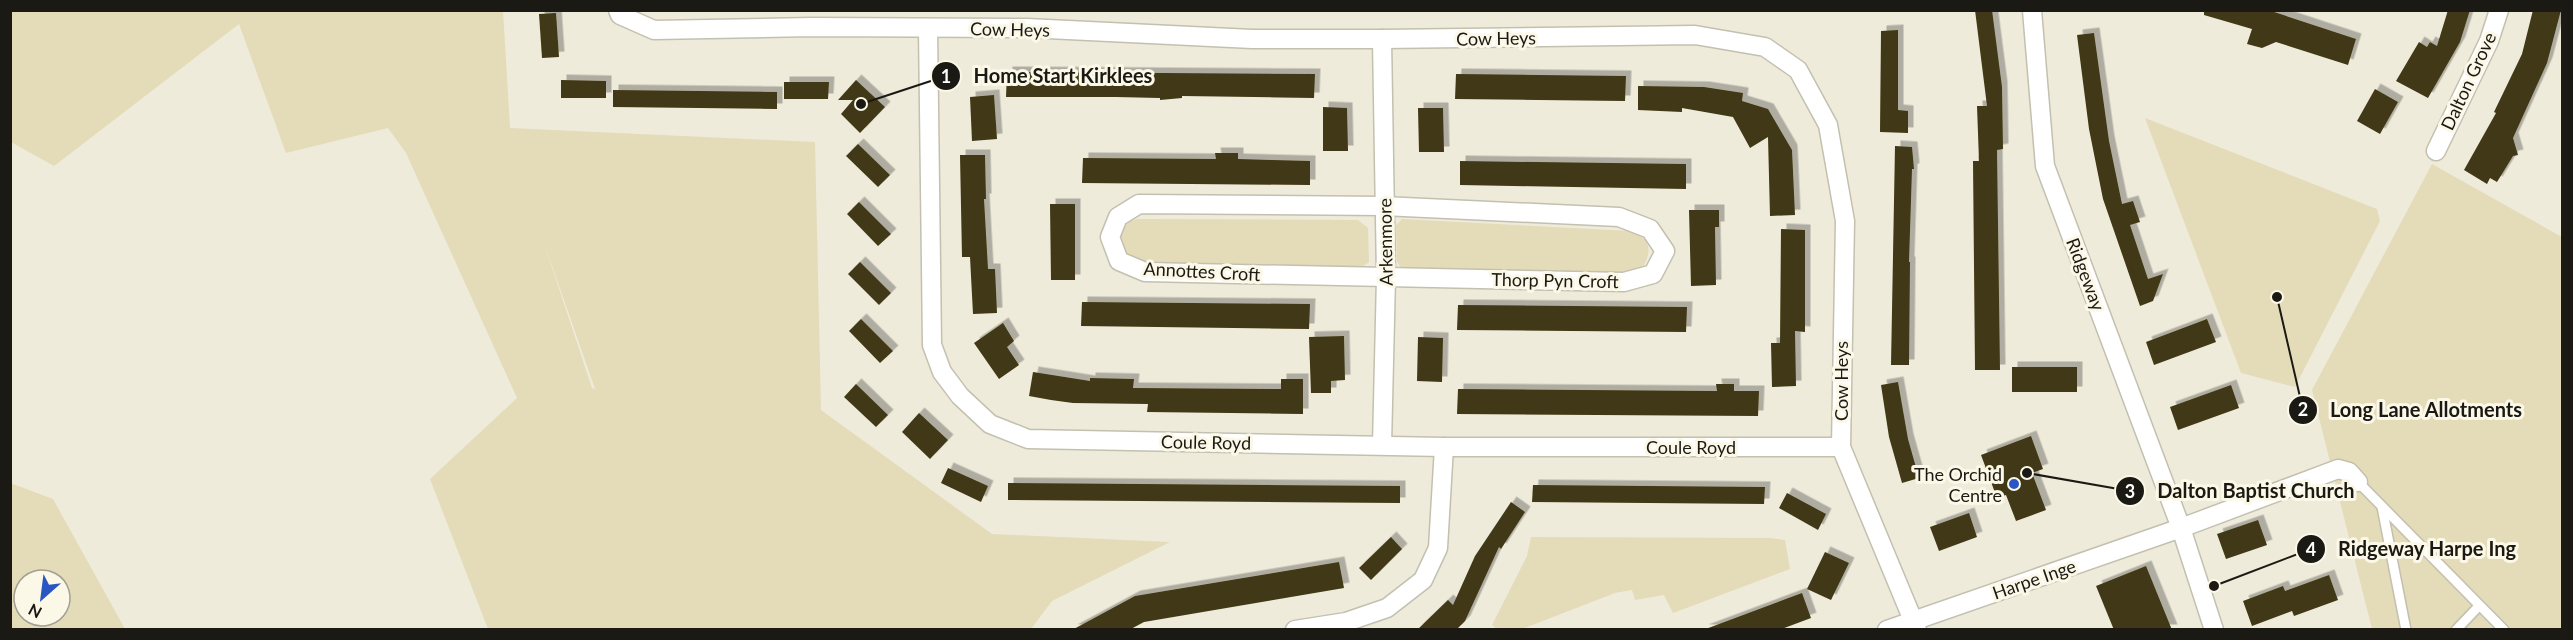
<svg xmlns="http://www.w3.org/2000/svg" width="2573" height="640" viewBox="0 0 2573 640" font-family="Lato,sans-serif">
  <defs>
    <filter id="shadow"><feDropShadow dx="5.5" dy="-5.5" stdDeviation="0" flood-color="#0004"/></filter>
  </defs>
  <rect width="100%" height="100%" fill="#efebdb"/>
  <g fill="#e4dbb9" fill-rule="evenodd">
    <path d="M11 10 503 11 510 128 815 142 821 410 992 534 1170 542 1052 601 1031 629H488L430 479 517 398 406 153 388 128 286 153 239 24 54 166 11 142ZM542 237 595 389 592 388Z"/>
    <path d="M2145 118 2377 209 2380 221 2295 387 2241 373Z"/>
    <path d="M2432 164 2562 237V629H2372L2312 390Z"/>
    <path d="M1137 219 1358 220 1368 228 1369 262 1359 269 1139 262 1125 257 1117 243C1121 230 1124 223 1137 219Z"/>
    <path d="M1402 219 1630 231C1653 239 1652 253 1641 270L1627 274 1402 269 1397 262 1396 225Z"/>
    <path d="M10 483 53 499 125 629H11ZM24 580H60V616H24Z"/>
    <path d="M1531 537 1770 538 1785 540 1790 569 1673 613 1664 595 1635 600 1632 590 1615 593 1522 629H1497L1492 625 1527 556Z"/>
  </g>
  <g fill="#403814" filter="url(#shadow)">
    <path d="M1975 10H1992L2002 87 2003 149 1997 150 2000 370H1975L1973 161H1979L1977 106H1987Z"/>
    <path d="M2204 10H2268L2356 39 2348 65 2276 42 2262 48 2247 44 2252 29 2204 15Z"/>
    <path d="M2448 10H2470L2460 42 2428 98 2396 81 2419 42 2427 47 2430 42 2437 46Z"/>
    <path d="M2533 10H2561L2547 63 2513 138 2518 155 2513 156 2497 182 2490 178 2487 184 2464 170 2496 113 2494 112 2522 54Z"/>
    <path d="M556 13 559 57 542 58 539 14Z"/>
    <path d="M1898 30V110L1908 111V133L1880 132 1881 31Z"/>
    <path d="M2094 33 2109 141 2122 204 2133 201 2140 222 2130 225 2148 279 2163 274 2153 301 2140 306 2103 199 2089 129 2077 35Z"/>
    <path d="M1007 72 1315 74 1314 98 1182 96V98L1160 100V98L1116 97H1006Z"/>
    <path d="M1456 74 1626 76 1625 101 1455 99Z"/>
    <path d="M561 80 606 81V98H561Z"/>
    <path d="M856 80 885 107 860 133 841 114 853 100H838Z"/>
    <path d="M784 82H829L828 99H784Z"/>
    <path d="M1638 86 1704 87 1743 93 1742 101 1768 109 1792 150 1795 215 1770 216 1768 137 1750 148 1733 117 1682 108V112L1638 110Z"/>
    <path d="M2375 89 2398 102 2380 134 2357 121Z"/>
    <path d="M613 90 777 92V109L613 107Z"/>
    <path d="M994 95 997 139 972 141 970 97Z"/>
    <path d="M1323 107 1347 108 1348 151H1323Z"/>
    <path d="M1418 108H1443L1444 152H1419Z"/>
    <path d="M858 144 890 175 878 187 846 156Z"/>
    <path d="M1895 146 1912 147 1914 169H1912L1909 262H1910L1909 365H1891Z"/>
    <path d="M1215 153H1238V159L1310 161V185L1082 183 1083 158 1216 159Z"/>
    <path d="M960 155H985L986 199H984L988 269H995L997 313 973 314 970 257H962Z"/>
    <path d="M1460 161 1686 164V189L1460 185Z"/>
    <path d="M859 202 891 234 878 246 847 214Z"/>
    <path d="M1050 204H1075V280H1051Z"/>
    <path d="M1689 210H1719V227H1715L1716 285 1691 286Z"/>
    <path d="M1781 229 1805 230V332L1795 331 1796 386 1772 387 1771 343H1780Z"/>
    <path d="M860 262 891 293 879 305 848 274Z"/>
    <path d="M1082 302 1310 304 1309 329 1081 326Z"/>
    <path d="M1458 305 1687 307 1686 332 1457 330Z"/>
    <path d="M861 319 893 351 880 363 849 331Z"/>
    <path d="M2207 319 2216 342 2154 365 2146 342Z"/>
    <path d="M1003 323 1014 341 1007 347 1019 365 999 379 974 343Z"/>
    <path d="M1344 336 1345 380 1331 381V393H1311L1309 337Z"/>
    <path d="M1418 337 1443 338 1442 382 1417 381Z"/>
    <rect x="2012" y="367" width="65" height="25"/>
    <path d="M1033 372 1090 381V378L1134 379 1133 388 1281 389V379H1303V414L1147 412 1148 404 1073 403 1051 400 1029 396Z"/>
    <path d="M1898 382 1908 439 1919 478 1902 483 1889 437 1881 385Z"/>
    <path d="M856 384 888 415 876 427 844 397Z"/>
    <path d="M1716 384H1734V391H1759L1758 416 1457 414 1458 389 1715 391H1717Z"/>
    <path d="M2231 385 2239 408 2178 430 2170 407Z"/>
    <path d="M919 413 948 440 930 459 902 432Z"/>
    <path d="M2031 436 2043 469 2032 473 2046 510 2016 521 2006 495 1997 498 1981 455Z"/>
    <path d="M948 468 988 486 981 502 941 483Z"/>
    <path d="M1008 483 1400 486V503L1008 500Z"/>
    <path d="M1533 485 1765 487 1764 504 1532 502Z"/>
    <path d="M1787 493 1826 514 1818 530 1779 508Z"/>
    <path d="M1511 502 1525 512 1501 549 1499 547 1465 621 1456 630H1417L1448 600 1453 605 1475 556Z"/>
    <path d="M1969 513 1977 537 1939 551 1930 527Z"/>
    <path d="M2258 520 2267 545 2226 559 2217 534Z"/>
    <path d="M1391 537 1402 549 1371 580 1359 568Z"/>
    <path d="M1825 552 1849 563 1831 600 1807 589Z"/>
    <path d="M1339 562 1344 588 1144 622 1129 630H1072L1135 596Z"/>
    <path d="M2146 566 2172 630H2114L2096 586Z"/>
    <path d="M2329 575 2338 600 2294 616 2292 611 2252 626 2243 601 2283 586 2285 591Z"/>
    <path d="M1802 593 1811 618 1779 630H1703Z"/>
  </g>
  <g fill="none" stroke-linecap="round" stroke-linejoin="round">
    <g stroke="#c3c0b0" stroke-width="12">
      <g id="service">
        <path d="M2358 482 2504 630"/>
        <path d="M2382 507 2406 630"/>
        <path d="M2456 630 2479 606"/>
      </g>
    </g>
    <g stroke="#c3c0b0" stroke-width="21">
      <g id="minor">
        <path d="M618 10 620 15 654 30 812 27 1027 28 1252 39H1382L1695 35 1765 47 1798 70 1828 125 1845 221 1841 447 1917 630"/>
        <path d="M2032 10 2045 166 2181 528 2214 630"/>
        <path d="M928 28 932 345 942 372 960 396 990 424 1028 439 1444 447H1841"/>
        <path d="M1382 39 1386 277 1382 445"/>
        <path d="M2436 151 2489 41 2499 10"/>
        <path d="M1139 204 1383 206 1619 217 1650 229 1665 251 1653 274 1624 282 1145 272 1119 261 1110 237 1118 217Z"/>
        <path d="M1295 630 1346 622 1387 608 1423 580 1438 548 1444 447"/>
        <path d="M1887 630 2181 528 2338 469 2349 472 2358 482"/>
      </g>
    </g>
    <use href="#service" stroke="#fff" stroke-width="9"/>
    <use href="#minor" stroke="#fff" stroke-width="18"/>
  </g>
  <circle fill="#2a56c4" stroke="#fcf8e8" stroke-width="2" cx="2014" cy="484" r="6"/>
  <g text-anchor="middle" dominant-baseline="central" stroke-width="6" stroke-linejoin="round" paint-order="stroke">
    <g font-size="18" fill="#1a1913" stroke="#fcf8e8">
      <text transform="translate(1010 29) rotate(1)">Cow Heys</text>
      <text transform="translate(1496 38) rotate(-1)">Cow Heys</text>
      <text transform="translate(2468 81) rotate(-65)">Dalton Grove</text>
      <text transform="translate(1385 242) rotate(-91)">Arkenmore</text>
      <text transform="translate(1202 271) rotate(3)">Annottes Croft</text>
      <text transform="translate(2086 274) rotate(69)">Ridgeway</text>
      <text transform="translate(1555 280) rotate(1)">Thorp Pyn Croft</text>
      <text transform="translate(1841 381) rotate(-90)">Cow Heys</text>
      <text transform="translate(1206 442) rotate(1)">Coule Royd</text>
      <text x="1691" y="447">Coule Royd</text>
      <text transform="translate(2034 579) rotate(-19)">Harpe Inge</text>
    </g>
    <g font-size="18" fill="#1a1913" stroke="#fcf8e8" text-anchor="end">
      <text x="2002" y="474">The Orchid<tspan x="2002" dy="21">Centre</tspan></text>
    </g>
  </g>
  <path fill="none" stroke="#1a1913" stroke-width="2" d="M861 104L946 76M2277 297L2303 410M2027 473L2130 491M2214 586L2311 549"/>
  <g fill="#1a1913" stroke="#fcf8e8" stroke-width="2">
    <circle cx="861" cy="104" r="6"/>
    <circle cx="2277" cy="297" r="6"/>
    <circle cx="2027" cy="473" r="6"/>
    <circle cx="2214" cy="586" r="6"/>
    <circle cx="946" cy="76" r="15"/>
    <circle cx="2303" cy="410" r="15"/>
    <circle cx="2130" cy="491" r="15"/>
    <circle cx="2311" cy="549" r="15"/>
  </g>
  <g font-size="18" text-anchor="middle" font-weight="bold" fill="#fff">
    <text x="946" y="83">1</text>
    <text x="2303" y="416">2</text>
    <text x="2130" y="498">3</text>
    <text x="2311" y="556">4</text>
  </g>
  <g font-size="20" text-anchor="middle" font-weight="bold" fill="#1a1913" stroke="#fcf8e8" stroke-width="6" stroke-linejoin="round" paint-order="stroke">
    <text x="1063" y="83">Home Start Kirklees</text>
    <text x="2426" y="417">Long Lane Allotments</text>
    <text x="2256" y="498">Dalton Baptist Church</text>
    <text x="2427" y="556">Ridgeway Harpe Ing</text>
  </g>
  <rect width="2573" height="640" fill="none" stroke="#1a1913" stroke-width="24"/>
  <g transform="translate(42 598) rotate(208)"><circle r="28" fill="#fcf8e8" stroke="#a29f93" stroke-width="1.5"/>
  <path d="M0-4.5L10 22L0 15L-10 22Z" fill="#2a56c4"/>
  <text y="-9" font-size="16" font-weight="bold" text-anchor="middle" fill="#1a1913">N</text>
  </g>
</svg>
